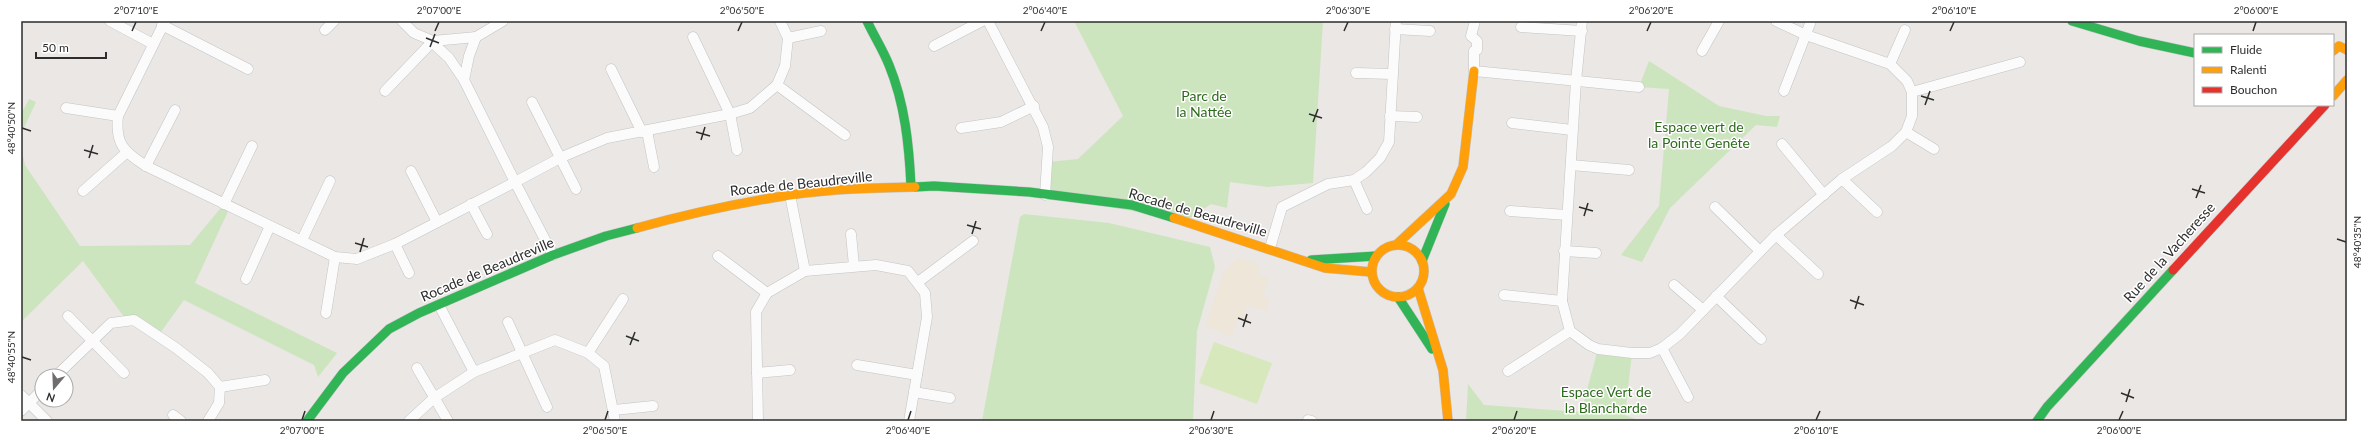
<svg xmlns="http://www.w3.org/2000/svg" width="2368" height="442" viewBox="0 0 2368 442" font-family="Lato,sans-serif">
  <rect width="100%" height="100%" fill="#eae7e4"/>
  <path fill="#ede6d9" d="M1239 258 1255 263 1259 267 1258 274 1269 278 1263 296 1270 299 1266 311 1247 305 1244 315 1249 317 1248 320 1238 317 1232 336 1205 326 1224 271Z"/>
  <g fill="#cde5be">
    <path d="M1074 21H1323L1313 183 1268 187 1230 182 1227 208 1211 204 1186 221 1045 195 1048 162 1078 159 1123 116Z"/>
    <path d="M1649 61 1719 106 1766 116H1780L1777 127 1756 125 1670 208 1642 262 1621 255 1659 206 1669 89 1639 87Z"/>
    <path d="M29 99 36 102 23 130 21 144V114Z"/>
    <path d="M21 147 25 165 80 246 190 245 224 204 230 207 195 283 337 353 318 377 314 365 184 300 158 336 127 321 83 261 21 322Z"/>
    <path d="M1024 214 1109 223 1210 247 1215 267 1197 331 1193 421H982L1020 217Z"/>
    <path d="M1598 349 1632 353 1625 415 1640 421H1466L1468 384 1484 405 1581 412Z"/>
  </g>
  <path fill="#d7e9bc" d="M1214 342 1272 363 1257 404 1199 383Z"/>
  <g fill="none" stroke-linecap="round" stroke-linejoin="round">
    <g stroke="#c4c3c4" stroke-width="11">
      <g id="street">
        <path d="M110 21 153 44"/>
        <path d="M165 21 118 116C115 144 124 152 146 166L335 257 357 259 395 244 515 182 464 80 449 58 436 46 433 41 414 33 402 21"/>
        <path d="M988 21 1043 127 1048 147 1045 195"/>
        <path d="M1475 21 1471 36 1477 41V50L1474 51V71L1639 87"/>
        <path d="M1582 21 1576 81 1562 301 1570 331 1589 345 1598 349 1632 353H1650L1662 348 1680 334 1776 235 1842 179 1892 146 1906 132 1912 116V92L1907 81 1890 64 1806 35 1776 21"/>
        <path d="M162 25 248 69"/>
        <path d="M1521 27 1582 31"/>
        <path d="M1395 29 1430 31"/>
        <path d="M325 30 334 21"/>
        <path d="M693 37 730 114 737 150"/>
        <path d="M788 38 821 31"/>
        <path d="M934 46 982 21"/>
        <path d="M1702 51 1719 21"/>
        <path d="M1890 64 1905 30"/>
        <path d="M611 69 642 132"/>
        <path d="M1356 73 1392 74"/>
        <path d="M464 80 469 56 476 37 503 21"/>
        <path d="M777 85 845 135"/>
        <path d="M385 91 433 41 476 37"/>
        <path d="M1784 91 1811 21"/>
        <path d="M1912 92 2020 62"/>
        <path d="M532 102 576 189"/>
        <path d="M66 108 118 116"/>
        <path d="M1390 116 1417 117"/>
        <path d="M1512 123 1572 130"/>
        <path d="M961 128 1001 122 1034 106"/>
        <path d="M647 131 654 167"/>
        <path d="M1906 132 1934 149"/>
        <path d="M1782 144 1824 195"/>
        <path d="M1571 165 1629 170"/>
        <path d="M146 166 175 110"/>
        <path d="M411 171 437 222"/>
        <path d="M1842 179 1877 212"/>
        <path d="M1354 180 1367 209"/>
        <path d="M83 191 126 153"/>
        <path d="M790 195 805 271"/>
        <path d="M224 204 252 146"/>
        <path d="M471 204 487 234"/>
        <path d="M1715 207 1760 251"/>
        <path d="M1510 211 1567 215"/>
        <path d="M851 234 854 266"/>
        <path d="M1776 235 1818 274"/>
        <path d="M302 240 330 181"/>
        <path d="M395 244 409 273"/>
        <path d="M1270 248 1282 207 1328 184 1354 180 1366 172 1380 158 1389 142 1396 21"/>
        <path d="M1564 251 1596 253"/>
        <path d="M553 255 515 182 562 157 607 138 730 114 750 108 777 85 785 66 788 38 780 21"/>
        <path d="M718 256 767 293"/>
        <path d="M246 279 270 226"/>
        <path d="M918 282 973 241"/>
        <path d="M1674 285 1703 310"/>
        <path d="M1504 295 1562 301"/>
        <path d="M1716 296 1761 339"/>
        <path d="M439 305 474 372"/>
        <path d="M326 313 335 257"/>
        <path d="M68 316 124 373"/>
        <path d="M508 322 547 407"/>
        <path d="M1662 348 1688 397"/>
        <path d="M588 353 623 299"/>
        <path d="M857 365 917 375"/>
        <path d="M417 368 448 421"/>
        <path d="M1508 371 1570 331"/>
        <path d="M757 373 790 370"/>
        <path d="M56 376 111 323 134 320 176 348 208 373 220 387 219 403 208 421"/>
        <path d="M220 387 265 380"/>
        <path d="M914 392 950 398"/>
        <path d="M21 395 47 421"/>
        <path d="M614 410 653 406"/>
        <path d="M21 411 42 390"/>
        <path d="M173 415 181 421"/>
        <path d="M1308 420 1312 421"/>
        <path d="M409 421 434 398 474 372 555 340 588 353 604 366 615 421"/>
        <path d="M758 421 756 312 767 293 805 271 876 265 908 271 925 293 927 317 909 421"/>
      </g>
    </g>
    <g stroke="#c4c3c4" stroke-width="10">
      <g id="fast">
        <path d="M867 21C874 36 883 50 889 65 905 104 909 145 911 186"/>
        <path d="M2072 21 2139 41 2195 53"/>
        <path d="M915 187 934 186 1029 192 1132 205 1174 218"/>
        <path d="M1311 260 1376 256"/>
        <path d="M1422 261 1445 204"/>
        <path d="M1398 297 1432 349"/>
        <path d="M307 421 343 373 389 329 419 313 553 255 606 236 637 228"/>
        <path d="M2037 421 2047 407 2173 270"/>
      </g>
    </g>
    <g stroke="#c4c3c4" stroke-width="10">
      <g id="slow">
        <path d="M2333 51 2339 46 2347 50"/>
        <path d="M2333 96 2347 80"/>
        <path d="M1174 218 1325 268 1371 272"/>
        <path d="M637 228C687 214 738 203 790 195 831 189 873 188 915 187"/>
        <circle cx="1398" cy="271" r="26"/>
        <path d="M1396 245 1451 194 1463 167 1474 71"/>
        <path d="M1418 288 1443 370 1448 421"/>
      </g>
    </g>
    <g stroke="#c4c3c4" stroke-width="10">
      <path id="jam" d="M2173 270 2325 105"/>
    </g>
    <use href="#street" stroke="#fcfbfb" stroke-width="10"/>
    <use href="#fast" stroke="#30b455" stroke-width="9"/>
    <use href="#slow" stroke="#ff9f0a" stroke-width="9"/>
    <use href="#jam" stroke="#e5322d" stroke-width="9"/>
  </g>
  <path fill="none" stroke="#2d2d2d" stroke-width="1.5" d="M132 31 136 22M435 31 439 22M738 31 742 22M1041 31 1045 22M1344 31 1348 22M1647 31 1651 22M1950 31 1954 22M2253 31 2256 22M426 38 439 43M430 47 435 34M1921 96 1934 100M1925 105 1930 91M1309 114 1322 118M1313 122 1318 109M22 128 31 131M696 132 710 136M701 140 705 127M84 150 98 154M89 158 93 145M2192 189 2205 193M2196 198 2201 185M1579 207 1593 211M1584 216 1588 203M967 225 981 229M972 234 976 221M2337 239 2346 242M355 243 368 247M360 252 364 238M1850 300 1864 305M1855 309 1859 296M1238 318 1251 323M1243 327 1247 314M626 336 639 341M630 345 635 332M22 357 31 360M2121 393 2134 398M2126 402 2130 389M302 420 305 411M605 420 608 411M908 420 911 411M1211 420 1214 411M1514 420 1517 411M1816 420 1820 411M2119 420 2123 411"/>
  <g text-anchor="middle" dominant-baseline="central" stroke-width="3" stroke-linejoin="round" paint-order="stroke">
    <g font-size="14" fill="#2d6b1d" stroke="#fff">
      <text x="1204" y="95">Parc de<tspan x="1204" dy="16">la Nattée</tspan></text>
      <text x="1699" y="126">Espace vert de<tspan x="1699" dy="16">la Pointe Genête</tspan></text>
      <text x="1606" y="391">Espace Vert de<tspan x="1606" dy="16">la Blancharde</tspan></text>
    </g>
    <g font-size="14" fill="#2d2d2d" stroke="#fff">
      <text transform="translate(801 183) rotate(-6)">Rocade de Beaudreville</text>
      <text transform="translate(1198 212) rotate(16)">Rocade de Beaudreville</text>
      <text transform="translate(2169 252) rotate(-48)">Rue de la Vacheresse</text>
      <text transform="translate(487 269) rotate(-23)">Rocade de Beaudreville</text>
    </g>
  </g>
  <rect width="2368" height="442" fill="none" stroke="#ffffff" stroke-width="44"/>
  <rect x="2194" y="34" width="140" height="72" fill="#ffffff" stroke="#ababab"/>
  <rect x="2202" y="47" width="20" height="6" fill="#30b455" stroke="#ababab"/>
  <text x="2230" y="54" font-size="12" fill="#2d2d2d">Fluide</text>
  <rect x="2202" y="67" width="20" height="6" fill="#ff9f0a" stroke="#ababab"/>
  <text x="2230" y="74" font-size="12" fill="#2d2d2d">Ralenti</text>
  <rect x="2202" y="87" width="20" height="6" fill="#e5322d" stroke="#ababab"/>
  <text x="2230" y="94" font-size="12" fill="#2d2d2d">Bouchon</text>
  <g transform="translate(54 388) rotate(199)"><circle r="19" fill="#ffffff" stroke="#ababab"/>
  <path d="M0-3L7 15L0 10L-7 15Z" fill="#6f6e6d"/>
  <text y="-6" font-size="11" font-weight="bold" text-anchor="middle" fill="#2d2d2d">N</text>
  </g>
  <path d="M36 52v6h70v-6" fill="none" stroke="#2d2d2d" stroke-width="2"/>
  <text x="42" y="52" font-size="12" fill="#2d2d2d" stroke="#ffffff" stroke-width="3" paint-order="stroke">50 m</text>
  <rect x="22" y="22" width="2324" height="398" fill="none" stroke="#2d2d2d" stroke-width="1.5"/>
  <g font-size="10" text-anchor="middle" fill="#2d2d2d">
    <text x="136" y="14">2°07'10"E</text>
    <text x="439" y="14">2°07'00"E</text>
    <text x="742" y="14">2°06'50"E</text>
    <text x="1045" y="14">2°06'40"E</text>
    <text x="1348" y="14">2°06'30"E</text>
    <text x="1651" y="14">2°06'20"E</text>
    <text x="1954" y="14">2°06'10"E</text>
    <text x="2256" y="14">2°06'00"E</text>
    <text transform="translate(11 128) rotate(-90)" y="4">48°40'50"N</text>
    <text transform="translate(2357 242) rotate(-90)" y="4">48°40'35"N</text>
    <text transform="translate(11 357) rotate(-90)" y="4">48°40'55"N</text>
    <text x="302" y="434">2°07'00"E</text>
    <text x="605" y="434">2°06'50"E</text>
    <text x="908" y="434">2°06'40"E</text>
    <text x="1211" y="434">2°06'30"E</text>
    <text x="1514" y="434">2°06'20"E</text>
    <text x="1816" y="434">2°06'10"E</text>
    <text x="2119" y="434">2°06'00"E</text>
  </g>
</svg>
